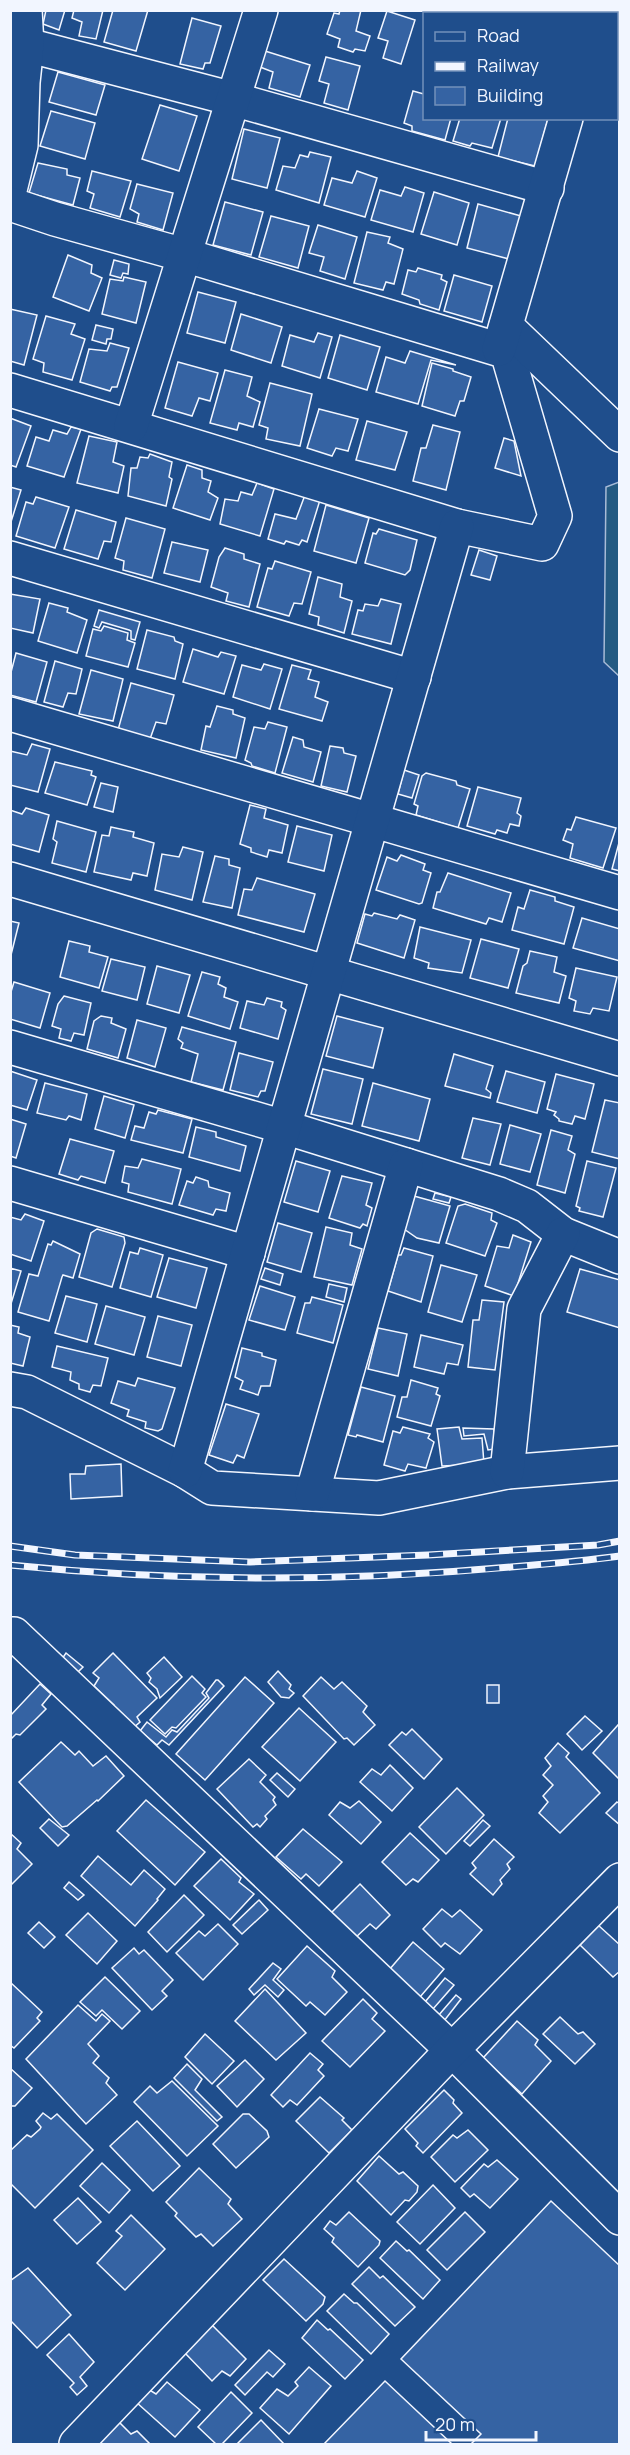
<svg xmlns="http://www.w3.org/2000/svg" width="630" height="2455" viewBox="0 0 630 2455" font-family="Manrope,sans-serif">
  <rect width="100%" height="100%" fill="#1f4e8c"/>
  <path fill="#245a82" stroke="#a8bbd7" stroke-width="1.5" d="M619 482V676L604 662 606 487Z"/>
  <g fill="#3563a3" stroke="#f2f6ff" stroke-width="1.5">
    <path d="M46 10H65L59 30 43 24Z"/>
    <path d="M74 10H103L96 39 79 36 82 22 72 18Z"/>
    <path d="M113 10H148L136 51 104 42Z"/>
    <path d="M340 10H361L356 31 370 36 365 51 355 49 353 52 338 47 340 39 327 34 334 13 339 14Z"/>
    <path d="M387 11 415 20 401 64 383 58 388 41 378 38Z"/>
    <path d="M192 18 221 26 210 63H205L203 69 180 64Z"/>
    <path d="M265 51 310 65 300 97 269 88 273 72 260 67Z"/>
    <path d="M326 57 360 66 348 110 324 103 329 84 319 81Z"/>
    <path d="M58 72 105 85 96 115 49 102Z"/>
    <path d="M413 91 424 94V118H451L445 140 412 131V126L404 123Z"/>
    <path d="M160 105 197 116 179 171 142 159Z"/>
    <path d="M51 111 95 123 85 159 40 146Z"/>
    <path d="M460 118H501L492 148 472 143 470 146 453 141Z"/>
    <path d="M508 118 548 119 535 166 498 157Z"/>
    <path d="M244 129 280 138 267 188 232 179Z"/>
    <path d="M310 152 331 157 319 203 276 190 283 166 295 168 300 155 308 157Z"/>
    <path d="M38 163 67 169V175L80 178 73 205 29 193Z"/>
    <path d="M92 171 131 181 120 217 90 208 94 194 87 191Z"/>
    <path d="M357 171 377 178 365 217 324 205 332 178 352 183Z"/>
    <path d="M137 184 173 193 163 230 137 222 139 214 130 209Z"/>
    <path d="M405 187 424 193 413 232 371 220 380 190 401 196Z"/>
    <path d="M434 192 469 203 457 245 421 234Z"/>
    <path d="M225 202 263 212 251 255 213 245Z"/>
    <path d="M478 204 521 216 509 259 467 248Z"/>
    <path d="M271 216 309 226 298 268 259 257Z"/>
    <path d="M318 225 357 237 345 279 320 271 324 257 309 253Z"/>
    <path d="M367 232 390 237 388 243 403 249 394 284 386 282 383 290 354 283Z"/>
    <path d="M68 255 92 265 91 273 102 278 89 311 53 297Z"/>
    <path d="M114 260 129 264 128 274 123 273 121 278 110 275Z"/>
    <path d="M418 268 442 275 441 279 447 282 439 310 420 304 419 300 402 294 408 270 416 272Z"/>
    <path d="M454 275 492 286 482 322 444 311Z"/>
    <path d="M124 277 146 282 136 323 102 314 110 279 123 281Z"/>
    <path d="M198 292 236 302 225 343 187 333Z"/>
    <path d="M10 309 37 315 24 365 10 361Z"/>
    <path d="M241 314 282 327 271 363 231 350Z"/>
    <path d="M46 316 75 324 71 334 85 339 72 380 43 372 44 363 33 359Z"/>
    <path d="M96 325 113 329 111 339H107L106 344 92 340Z"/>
    <path d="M318 333 332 337 320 378 282 366 290 335 314 342Z"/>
    <path d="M340 335 380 347 367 390 328 378Z"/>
    <path d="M110 343 129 348 117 387H112L110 391 80 382 89 349 107 351Z"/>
    <path d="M410 351 456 365 431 360 418 404 376 392 386 357 405 363Z"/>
    <path d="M178 362 218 373 210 401 199 398 192 416 165 408Z"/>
    <path d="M432 363 453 369V371L471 377 464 401H460L455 416 422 406Z"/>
    <path d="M225 370 252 377 247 396 260 402 253 427 239 423 237 430 210 423Z"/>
    <path d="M270 383 312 394 300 446 266 439 268 428 259 425Z"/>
    <path d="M319 409 358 419 348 451 336 448 332 456 307 448Z"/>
    <path d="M10 418 31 426 16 467 10 465Z"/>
    <path d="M367 421 407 432 395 470 356 460Z"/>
    <path d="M433 425 460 432 446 490 413 481 421 448H426Z"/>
    <path d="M71 427 81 429 64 477 27 466 36 437 49 441 53 430 67 434Z"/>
    <path d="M89 436 117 442 113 462 124 466 118 493 77 483Z"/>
    <path d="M504 438 514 441 521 476 495 468Z"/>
    <path d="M150 454 172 462 169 477 172 479 166 506 128 496 131 468H137L140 457 148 458Z"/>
    <path d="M187 465 202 470V478L211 481 208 492 218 498 210 520 173 508Z"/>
    <path d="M257 483 274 489 260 536 220 524 225 499 238 501 241 492 252 495Z"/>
    <path d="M10 487 21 490 10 525Z"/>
    <path d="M305 495 320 500 307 542 302 540 299 545 286 541 284 544 268 539 275 514 296 519Z"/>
    <path d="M36 497 69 507 55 548 16 536 26 502 33 504Z"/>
    <path d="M326 505 369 518 356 563 314 551Z"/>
    <path d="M76 510 116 522 111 542 104 541 98 559 64 549Z"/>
    <path d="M126 518 165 529 152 578 123 570 124 561 115 558Z"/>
    <path d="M379 529 417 540 410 570 405 575 365 563 373 533 376 534Z"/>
    <path d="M172 542 208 550 200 582 164 573Z"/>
    <path d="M225 548 244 554V559L260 564 249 607 226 601 228 593 211 587 219 557Z"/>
    <path d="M479 550 497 556 490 580 471 575Z"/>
    <path d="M275 561 311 572 302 604 294 603 289 616 257 607 268 568 272 569Z"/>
    <path d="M318 577 342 584 340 597 352 601 344 633 318 625 319 617 309 614Z"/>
    <path d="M10 594 40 599 33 633 10 628Z"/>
    <path d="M381 599 401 604 391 644 352 634 358 610 363 611 365 604 378 606Z"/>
    <path d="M49 603 68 608 67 612 87 620 77 653 38 641Z"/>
    <path d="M99 610 140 622 135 640 131 639V631L129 630 102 622 99 628 94 626Z"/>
    <path d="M104 626 128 633 127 640 135 643 128 667 86 656 93 629 101 631Z"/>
    <path d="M147 630 174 637 175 641 183 644 175 679 137 669Z"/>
    <path d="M193 649 218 657 221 652 236 656 224 694 183 682Z"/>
    <path d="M16 653 47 662 36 702 10 695V676Z"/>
    <path d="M55 661 82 669 76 694 68 693 63 707 44 702Z"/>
    <path d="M264 664 282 669 270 709 233 697 242 665 261 670Z"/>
    <path d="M292 665 311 670 308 679 319 682 315 697 328 702 322 721 279 709Z"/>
    <path d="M91 670 123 679 113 721 79 714Z"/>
    <path d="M131 683 174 695 166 724 156 722 150 739 118 730Z"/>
    <path d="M217 706 233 710V714L245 718 236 758 201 750 206 726 210 727Z"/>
    <path d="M268 722 287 727 275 773 252 766 251 763 245 760 254 727 265 729Z"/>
    <path d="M293 737 303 740 304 747 321 752 313 782 282 773Z"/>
    <path d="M32 744 50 749 38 792 10 785V751L27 755Z"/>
    <path d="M330 746 343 748 344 753 356 756 347 792 321 786Z"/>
    <path d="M55 762 92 771 91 775 96 777 87 805 45 793Z"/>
    <path d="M404 770 419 775 412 798 398 794Z"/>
    <path d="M426 773 456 781 457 785 470 789 458 828 416 815 418 806 414 804 422 776Z"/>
    <path d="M101 783 118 787 113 812 94 807Z"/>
    <path d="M478 787 521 798 517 813 521 816 519 826 510 824 507 833 497 830 495 834 467 826Z"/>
    <path d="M250 805 266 809 264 818 288 825 282 853 269 850 267 857 251 852V848L240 844Z"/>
    <path d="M26 808 49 815 39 852 10 844V810L22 814Z"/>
    <path d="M576 817 616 828 603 868 570 858 573 844 563 840 567 829 571 830Z"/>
    <path d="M57 821 96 832 86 872 52 863 57 842 53 839Z"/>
    <path d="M297 826 332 835 324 871 288 862Z"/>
    <path d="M111 827 134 832 133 837 154 843 147 876 133 873 131 880 94 872 102 835 109 836Z"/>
    <path d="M620 839V871L612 869Z"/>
    <path d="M183 847 203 852 192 900 155 890 162 854 179 857Z"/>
    <path d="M401 855 425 864 423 870 431 873 422 903 419 904 376 890 387 857 397 861Z"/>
    <path d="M215 856 229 859V865L240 868 232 908 203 902Z"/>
    <path d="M448 873 511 893 502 922 489 918 486 924 433 908 437 892H440Z"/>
    <path d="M257 878 315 894 304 932 238 915 244 889 252 890Z"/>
    <path d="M530 890 555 897V901L574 907 564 944 512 930 518 907 524 909Z"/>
    <path d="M374 913 397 919 400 915 415 920 404 958 357 943 365 914 372 916Z"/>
    <path d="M582 918 620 929V961L573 948Z"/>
    <path d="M10 921 19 923 11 955H10Z"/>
    <path d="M420 927 471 940 462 973 428 968 429 963 414 958Z"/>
    <path d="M481 939 519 949 508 988 470 978Z"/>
    <path d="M69 941 90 946 89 952 108 957 99 988 60 977Z"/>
    <path d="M530 951 557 957 554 972 566 976 559 1003 516 993 523 966 527 963Z"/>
    <path d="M111 959 145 967 137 1000 102 991Z"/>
    <path d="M157 966 190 975 179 1013 147 1004Z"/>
    <path d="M576 968 617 977 609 1011 593 1008 590 1014 574 1011 576 1001 569 998Z"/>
    <path d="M202 972 220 977 218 984 226 988 224 997 238 1002 230 1029 188 1016Z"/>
    <path d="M14 982 50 993 40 1028 10 1019V995Z"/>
    <path d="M64 996 91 1003 84 1035 74 1033 71 1041 59 1038 61 1029 52 1026 58 1004Z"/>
    <path d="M267 998 282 1002 281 1007 286 1010 278 1039 240 1028 247 1001 264 1005Z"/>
    <path d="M101 1016 112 1018 111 1023 126 1029 118 1058 87 1049 94 1021Z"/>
    <path d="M337 1016 383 1028 373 1068 326 1056Z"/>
    <path d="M137 1020 166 1028 155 1067 127 1058Z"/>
    <path d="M182 1027 236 1042 223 1090 191 1082 198 1054 181 1048 183 1043 178 1039Z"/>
    <path d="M239 1053 273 1062 265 1091H261L258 1097 230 1090Z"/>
    <path d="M454 1054 493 1066 486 1089 491 1093 490 1098 445 1086Z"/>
    <path d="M323 1069 363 1079 352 1124 311 1114Z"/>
    <path d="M10 1071 37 1080 27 1110 10 1105Z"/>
    <path d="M506 1071 545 1082 537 1113 497 1102Z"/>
    <path d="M556 1074 594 1084 585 1119 575 1116 572 1124 559 1121V1119L554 1115 556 1112 547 1109Z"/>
    <path d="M45 1083 87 1094 81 1120 69 1116 66 1120 37 1113Z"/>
    <path d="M373 1083 430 1099 419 1141 362 1126Z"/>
    <path d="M104 1096 134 1105 125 1138 95 1129Z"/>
    <path d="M605 1100 620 1103V1159L592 1152Z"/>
    <path d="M158 1110 192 1119 183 1153 131 1140 135 1126 144 1128 149 1112 156 1114Z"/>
    <path d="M473 1118 501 1124 490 1165 462 1158Z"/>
    <path d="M10 1119 26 1124 16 1158 10 1156Z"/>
    <path d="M510 1125 541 1134 530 1172 500 1164Z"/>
    <path d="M196 1127 216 1132V1137L246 1146 240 1171 189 1157Z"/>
    <path d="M551 1130 572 1136 568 1150 575 1154 565 1193 537 1185Z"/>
    <path d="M70 1139 114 1151 105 1183 81 1176 78 1180 59 1174Z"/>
    <path d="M142 1159 181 1169 172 1204 128 1192 129 1184 122 1182 125 1166 138 1168Z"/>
    <path d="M296 1161 330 1171 318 1212 284 1202Z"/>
    <path d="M587 1161 616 1168 603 1217 579 1211 580 1208 576 1206Z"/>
    <path d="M342 1176 372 1183 366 1205 372 1208 367 1226 363 1224 360 1228 329 1218Z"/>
    <path d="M196 1177 208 1181 209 1187 230 1193 226 1211 216 1209 213 1215 179 1205 187 1181 193 1183Z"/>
    <path d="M435 1193 451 1197 449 1203 433 1199Z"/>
    <path d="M414 1196 450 1206 439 1243 417 1238 404 1229Z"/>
    <path d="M465 1204 492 1213 491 1220 497 1223 485 1256 446 1243 458 1206Z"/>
    <path d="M25 1214 44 1221 31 1261 10 1254V1217L21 1220Z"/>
    <path d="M278 1223 312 1233 301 1272 267 1262Z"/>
    <path d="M326 1227 352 1233 350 1245 362 1249 352 1285 314 1277Z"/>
    <path d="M97 1229 124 1237 125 1243 112 1287 79 1277 91 1233Z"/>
    <path d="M513 1235 531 1242 514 1296 485 1286 497 1246 509 1248Z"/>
    <path d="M53 1241 80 1254 73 1278 63 1275 62 1277 49 1321 18 1312 29 1274 38 1276 48 1244 51 1245Z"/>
    <path d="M140 1248 163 1255 151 1297 120 1288 130 1252 138 1254Z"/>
    <path d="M404 1248 433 1256 421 1302 388 1291 398 1255H401Z"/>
    <path d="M169 1258 207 1268 196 1308 157 1297Z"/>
    <path d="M441 1265 477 1275 462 1322 428 1312Z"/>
    <path d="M10 1268 21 1271 10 1307Z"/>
    <path d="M265 1268 283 1274 280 1285 261 1279Z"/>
    <path d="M580 1269 620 1280V1328L567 1312Z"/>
    <path d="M329 1284 347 1288 344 1302 326 1297Z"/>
    <path d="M260 1286 295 1297 285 1330 249 1320Z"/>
    <path d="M66 1296 97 1304 87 1342 55 1333Z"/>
    <path d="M312 1297 343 1305 333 1343 297 1333 305 1303H310Z"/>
    <path d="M482 1300 504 1302 495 1370 468 1367 473 1320H479Z"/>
    <path d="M106 1306 145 1317 134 1355 95 1344Z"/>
    <path d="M158 1316 192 1325 181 1366 147 1357Z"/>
    <path d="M10 1325 19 1327 18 1333 30 1337 23 1366 10 1363Z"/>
    <path d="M378 1328 407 1334 398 1376 368 1369Z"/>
    <path d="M421 1335 463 1345 458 1365 447 1363 444 1374 414 1367Z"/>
    <path d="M57 1346 108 1358 101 1386 93 1385 90 1392 79 1389V1384L70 1380 71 1372 52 1367Z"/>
    <path d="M242 1348 262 1353V1356L276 1360 270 1386H261L258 1395 240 1389 243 1381 235 1377Z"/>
    <path d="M138 1378 175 1388 162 1429 158 1431 145 1428 146 1422 127 1416 129 1410 111 1403 118 1381 135 1386Z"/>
    <path d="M411 1380 438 1388 436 1394 440 1396 431 1426 397 1417 402 1397H407Z"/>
    <path d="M361 1387 395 1396 383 1442 357 1435 356 1437 348 1435Z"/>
    <path d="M226 1404 259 1414 244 1458 237 1455 233 1463 209 1455Z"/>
    <path d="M403 1427 430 1434 428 1438 434 1442 426 1468 408 1464 405 1471 384 1465 393 1431 400 1433Z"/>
    <path d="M459 1427 462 1439 482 1438 484 1464 442 1466 437 1429Z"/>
    <path d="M463 1428 494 1429V1449L488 1450 484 1434 464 1436Z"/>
    <path d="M121 1464 122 1496 71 1499 70 1474H85L86 1466Z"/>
    <path d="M66 1653 83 1667 77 1673 62 1659Z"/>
    <path d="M113 1653 157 1698 137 1717 140 1722 133 1728 113 1710 114 1705 94 1686 99 1678 93 1673Z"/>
    <path d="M164 1657 182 1677 160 1698 157 1689 149 1682 151 1678 147 1673Z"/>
    <path d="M278 1671 291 1685 289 1689 294 1693 289 1698 281 1697 268 1682Z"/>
    <path d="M192 1676 205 1689 202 1693 206 1697 176 1728 172 1727 165 1734 150 1720Z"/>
    <path d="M245 1677 274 1703 205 1780 176 1754Z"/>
    <path d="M321 1677 334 1689 342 1682 367 1706 363 1712 375 1725 354 1745 347 1738 344 1739 303 1696Z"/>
    <path d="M216 1680H218L224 1686 169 1745 162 1740 157 1745 140 1731 147 1722 166 1737 172 1730 177 1732 209 1698 206 1693Z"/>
    <path d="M40 1684 51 1694 42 1705 46 1709 20 1735 16 1734 10 1740V1716Z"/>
    <rect x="487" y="1685" width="12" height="18"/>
    <path d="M299 1708 336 1742 300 1781 262 1747Z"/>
    <path d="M585 1716 602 1731 582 1750 567 1734Z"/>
    <path d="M618 1725 620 1726V1780L593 1753Z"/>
    <path d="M412 1729 442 1759 424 1779 389 1745 402 1732 406 1735Z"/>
    <path d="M61 1742 75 1755 79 1751 93 1766 106 1756 124 1776 98 1801 97 1800 67 1826 62 1827 19 1782Z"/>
    <path d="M558 1743 569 1753 566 1757 600 1793 560 1833 539 1813 548 1802 543 1796 553 1785 543 1775 551 1766 545 1758Z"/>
    <path d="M249 1759 266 1775 260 1782 275 1797 273 1800 276 1805 265 1816 267 1819 260 1827 257 1824 253 1827 217 1789Z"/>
    <path d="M390 1765 413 1788 392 1811 360 1782 372 1769 381 1775Z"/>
    <path d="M277 1773 295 1789 288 1797 270 1780Z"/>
    <path d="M457 1788 484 1815 446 1854 419 1827Z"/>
    <path d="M146 1800 205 1852 175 1885 117 1831Z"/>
    <path d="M359 1801 381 1822 361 1844 329 1815 340 1802 350 1808Z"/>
    <path d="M617 1802 620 1804V1825L606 1813Z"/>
    <path d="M49 1819 69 1835 58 1846 40 1828Z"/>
    <path d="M483 1820 490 1826 470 1846 464 1841Z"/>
    <path d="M303 1829 342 1862 319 1886 306 1874 301 1879 276 1857Z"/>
    <path d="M10 1833 21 1843 17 1849 32 1864 10 1886Z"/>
    <path d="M410 1833 439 1860 418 1882 413 1879 406 1885 382 1862Z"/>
    <path d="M494 1839 514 1857 507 1864 510 1869 500 1880 502 1884 493 1895 470 1874 476 1868 472 1863Z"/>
    <path d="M98 1856 131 1885 144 1870 165 1889 157 1899 158 1900 135 1926 81 1876Z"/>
    <path d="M221 1859 241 1878 239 1882 254 1894 230 1920 194 1886Z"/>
    <path d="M69 1882 84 1895 78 1900 64 1888Z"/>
    <path d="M360 1884 390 1915 376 1929 370 1924 354 1939 330 1914Z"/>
    <path d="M184 1895 204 1915 167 1952 148 1932Z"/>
    <path d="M259 1900 268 1910 242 1934 233 1925Z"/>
    <path d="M442 1909 452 1917 460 1910 482 1930 460 1954 445 1943 441 1947 423 1929Z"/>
    <path d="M88 1913 117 1941 97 1964 66 1935Z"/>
    <path d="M39 1922 55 1937 44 1948 28 1933Z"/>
    <path d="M218 1924 238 1944 203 1980 176 1953 199 1931 205 1936Z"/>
    <path d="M598 1925 620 1945V1971L613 1977 580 1945Z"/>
    <path d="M413 1942 444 1969 420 1997 389 1970Z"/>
    <path d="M307 1946 335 1971 332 1977 347 1992 325 2015 310 2002 306 2006 277 1979Z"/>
    <path d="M134 1948 139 1954 144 1950 173 1980 162 1991 167 1996 152 2010 112 1968Z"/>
    <path d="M273 1963 281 1969 273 1980 284 1990 278 1997 265 1985 254 1995 249 1989Z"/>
    <path d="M105 1977 140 2011 122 2029 102 2010 96 2016 80 2002Z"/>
    <path d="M445 1978 454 1985 433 2009 425 2002Z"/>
    <path d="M10 1982 42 2012 37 2018 40 2021 14 2048 10 2045Z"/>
    <path d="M265 1989 306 2033 276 2060 235 2021Z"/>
    <path d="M456 1995 461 1999 444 2021 438 2016Z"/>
    <path d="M363 1999 377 2013 372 2019 385 2031 350 2067 322 2041Z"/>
    <path d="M78 2005 96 2021 102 2014 110 2021 88 2044 99 2056 93 2063 109 2078 106 2083 117 2095 86 2124 26 2059Z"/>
    <path d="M560 2017 578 2034 583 2032 595 2044 575 2064 543 2034Z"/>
    <path d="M517 2021 538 2040 535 2045 551 2061 522 2094 483 2058Z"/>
    <path d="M205 2034 234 2061 212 2084 185 2057Z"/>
    <path d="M310 2053 323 2064 318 2070 324 2076 297 2105 290 2100 283 2107 271 2095Z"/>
    <path d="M245 2060 264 2079 237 2107 217 2086Z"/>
    <path d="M187 2064 202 2079 195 2090 222 2117 217 2121 174 2078Z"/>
    <path d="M10 2068 32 2088 15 2106H10Z"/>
    <path d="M172 2081 218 2126 187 2156 134 2102 150 2086 157 2093Z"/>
    <path d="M444 2090 454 2100 453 2103 462 2113 423 2153 416 2146 418 2143 405 2129Z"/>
    <path d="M320 2097 344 2118 342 2120 352 2130 329 2153 296 2121Z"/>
    <path d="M43 2113 51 2119 57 2114 93 2150 35 2208 10 2183V2151L27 2135 31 2137 40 2129 41 2127 36 2121Z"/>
    <path d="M243 2114H249L267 2131 269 2137 236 2168 213 2144Z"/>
    <path d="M137 2121 180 2166 153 2191 110 2146Z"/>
    <path d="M468 2130 488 2150 455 2182 431 2157 453 2135 457 2138Z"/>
    <path d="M379 2156 399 2174 403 2172 418 2186 417 2192 409 2201 405 2200 391 2215 357 2181Z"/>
    <path d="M497 2160 518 2179 490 2208 474 2194 470 2197 461 2188 484 2164 488 2167Z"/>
    <path d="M102 2163 130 2190 109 2213 80 2186Z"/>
    <path d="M199 2168 231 2199 228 2204 242 2219 213 2246 201 2234 196 2237 175 2216 177 2213 166 2202Z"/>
    <path d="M433 2185 455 2208 420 2244 397 2222Z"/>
    <path d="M78 2198 101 2222 77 2244 54 2220Z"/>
    <path d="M551 2201 620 2266V2444H471L481 2434 401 2359Z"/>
    <path d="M349 2212 380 2241 379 2245 358 2267 332 2242 334 2238 324 2229 330 2221 336 2225Z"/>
    <path d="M465 2212 485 2232 447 2270 427 2250Z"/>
    <path d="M131 2215 165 2249 125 2290 97 2263 122 2236 116 2231Z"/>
    <path d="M396 2241 407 2251 409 2250 440 2280 423 2299 380 2258Z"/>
    <path d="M284 2259 325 2297 323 2304 306 2321 263 2280Z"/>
    <path d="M369 2267 380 2278 383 2276 415 2307 395 2326 352 2284Z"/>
    <path d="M28 2268 71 2315 37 2348 10 2320V2281Z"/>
    <path d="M344 2294 354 2303H357L389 2334 371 2354 327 2311Z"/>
    <path d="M317 2320 328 2330 330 2329 363 2360 345 2379 302 2338Z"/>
    <path d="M211 2324 246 2359 230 2376 222 2371 212 2381 184 2352Z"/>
    <path d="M69 2334 94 2362 80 2377 87 2386 77 2395 70 2387 74 2383 47 2355Z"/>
    <path d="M269 2350 285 2364 273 2377 267 2372 245 2395 235 2385Z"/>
    <path d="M309 2367 331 2386 289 2434 260 2408 277 2389 288 2396 298 2386 295 2382Z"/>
    <path d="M385 2381 452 2444H324Z"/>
    <path d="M167 2382 200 2410 175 2437 136 2402 148 2389 156 2394Z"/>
    <path d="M231 2392 252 2413 222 2444H216L198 2427Z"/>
    <path d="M261 2420 284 2444H237Z"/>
    <path d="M118 2421 131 2434 137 2431 150 2444H93Z"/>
  </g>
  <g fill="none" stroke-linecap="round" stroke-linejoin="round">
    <g stroke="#f2f6ff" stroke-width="36">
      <g id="minor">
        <path d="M447 10 458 14"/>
        <path d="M616 14 618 10"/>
        <path d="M27 45 233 99 547 188"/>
        <path d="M10 190 21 145 23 82 27 45 25 10"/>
        <path d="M10 204 55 219 184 255 507 352 555 516 542 544 457 526 10 390"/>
        <path d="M506 326 620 435"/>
        <path d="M499 349 566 118"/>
        <path d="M131 426 261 10"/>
        <path d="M10 558 414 677"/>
        <path d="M10 714 620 893"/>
        <path d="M10 879 620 1059"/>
        <path d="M10 1047 284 1127 499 1194 527 1206 563 1234 620 1257"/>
        <path d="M10 1183 248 1253"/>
        <path d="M10 1389 27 1392 185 1471 212 1488 379 1498 507 1472 620 1463"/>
        <path d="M185 1471 457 526"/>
        <path d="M507 1472 524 1309 563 1234"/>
        <path d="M312 1494 406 1165"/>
        <path d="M10 1634H14L452 2050 620 2218"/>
        <path d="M76 2444 452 2050 620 1880"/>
      </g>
    </g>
    <use href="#minor" stroke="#1f4e8c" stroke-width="33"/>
    <g stroke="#f2f6ff" stroke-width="7">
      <g id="rail">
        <path d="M10 1546 75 1555 250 1562 428 1555 598 1545 620 1541"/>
        <path d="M10 1565C177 1582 345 1582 511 1567 547 1564 583 1561 620 1556"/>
      </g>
    </g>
    <use href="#rail" stroke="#1f4e8c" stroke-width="4.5" stroke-dasharray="14" stroke-linecap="butt"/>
  </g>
  <rect width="630" height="2455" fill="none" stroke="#f2f6ff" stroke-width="24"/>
  <rect x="423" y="12" width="195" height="108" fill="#1f4e8c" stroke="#7391ba" stroke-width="1.5"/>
  <rect x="435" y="32" width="30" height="9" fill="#1f4e8c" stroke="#7391ba" stroke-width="1.5"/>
  <text x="477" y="42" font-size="18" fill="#f2f6ff">Road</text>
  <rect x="435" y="62" width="30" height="9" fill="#f2f6ff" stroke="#7391ba" stroke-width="1.5"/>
  <text x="477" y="72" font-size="18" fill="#f2f6ff">Railway</text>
  <rect x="435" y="87" width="30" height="18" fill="#3563a3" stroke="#7391ba" stroke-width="1.5"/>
  <text x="477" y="102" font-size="18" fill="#f2f6ff">Building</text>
  <path d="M426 2431v9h110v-9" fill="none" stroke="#f2f6ff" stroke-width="3"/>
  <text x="435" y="2431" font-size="18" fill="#f2f6ff" stroke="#1f4e8c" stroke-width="4.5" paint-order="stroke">20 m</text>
</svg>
